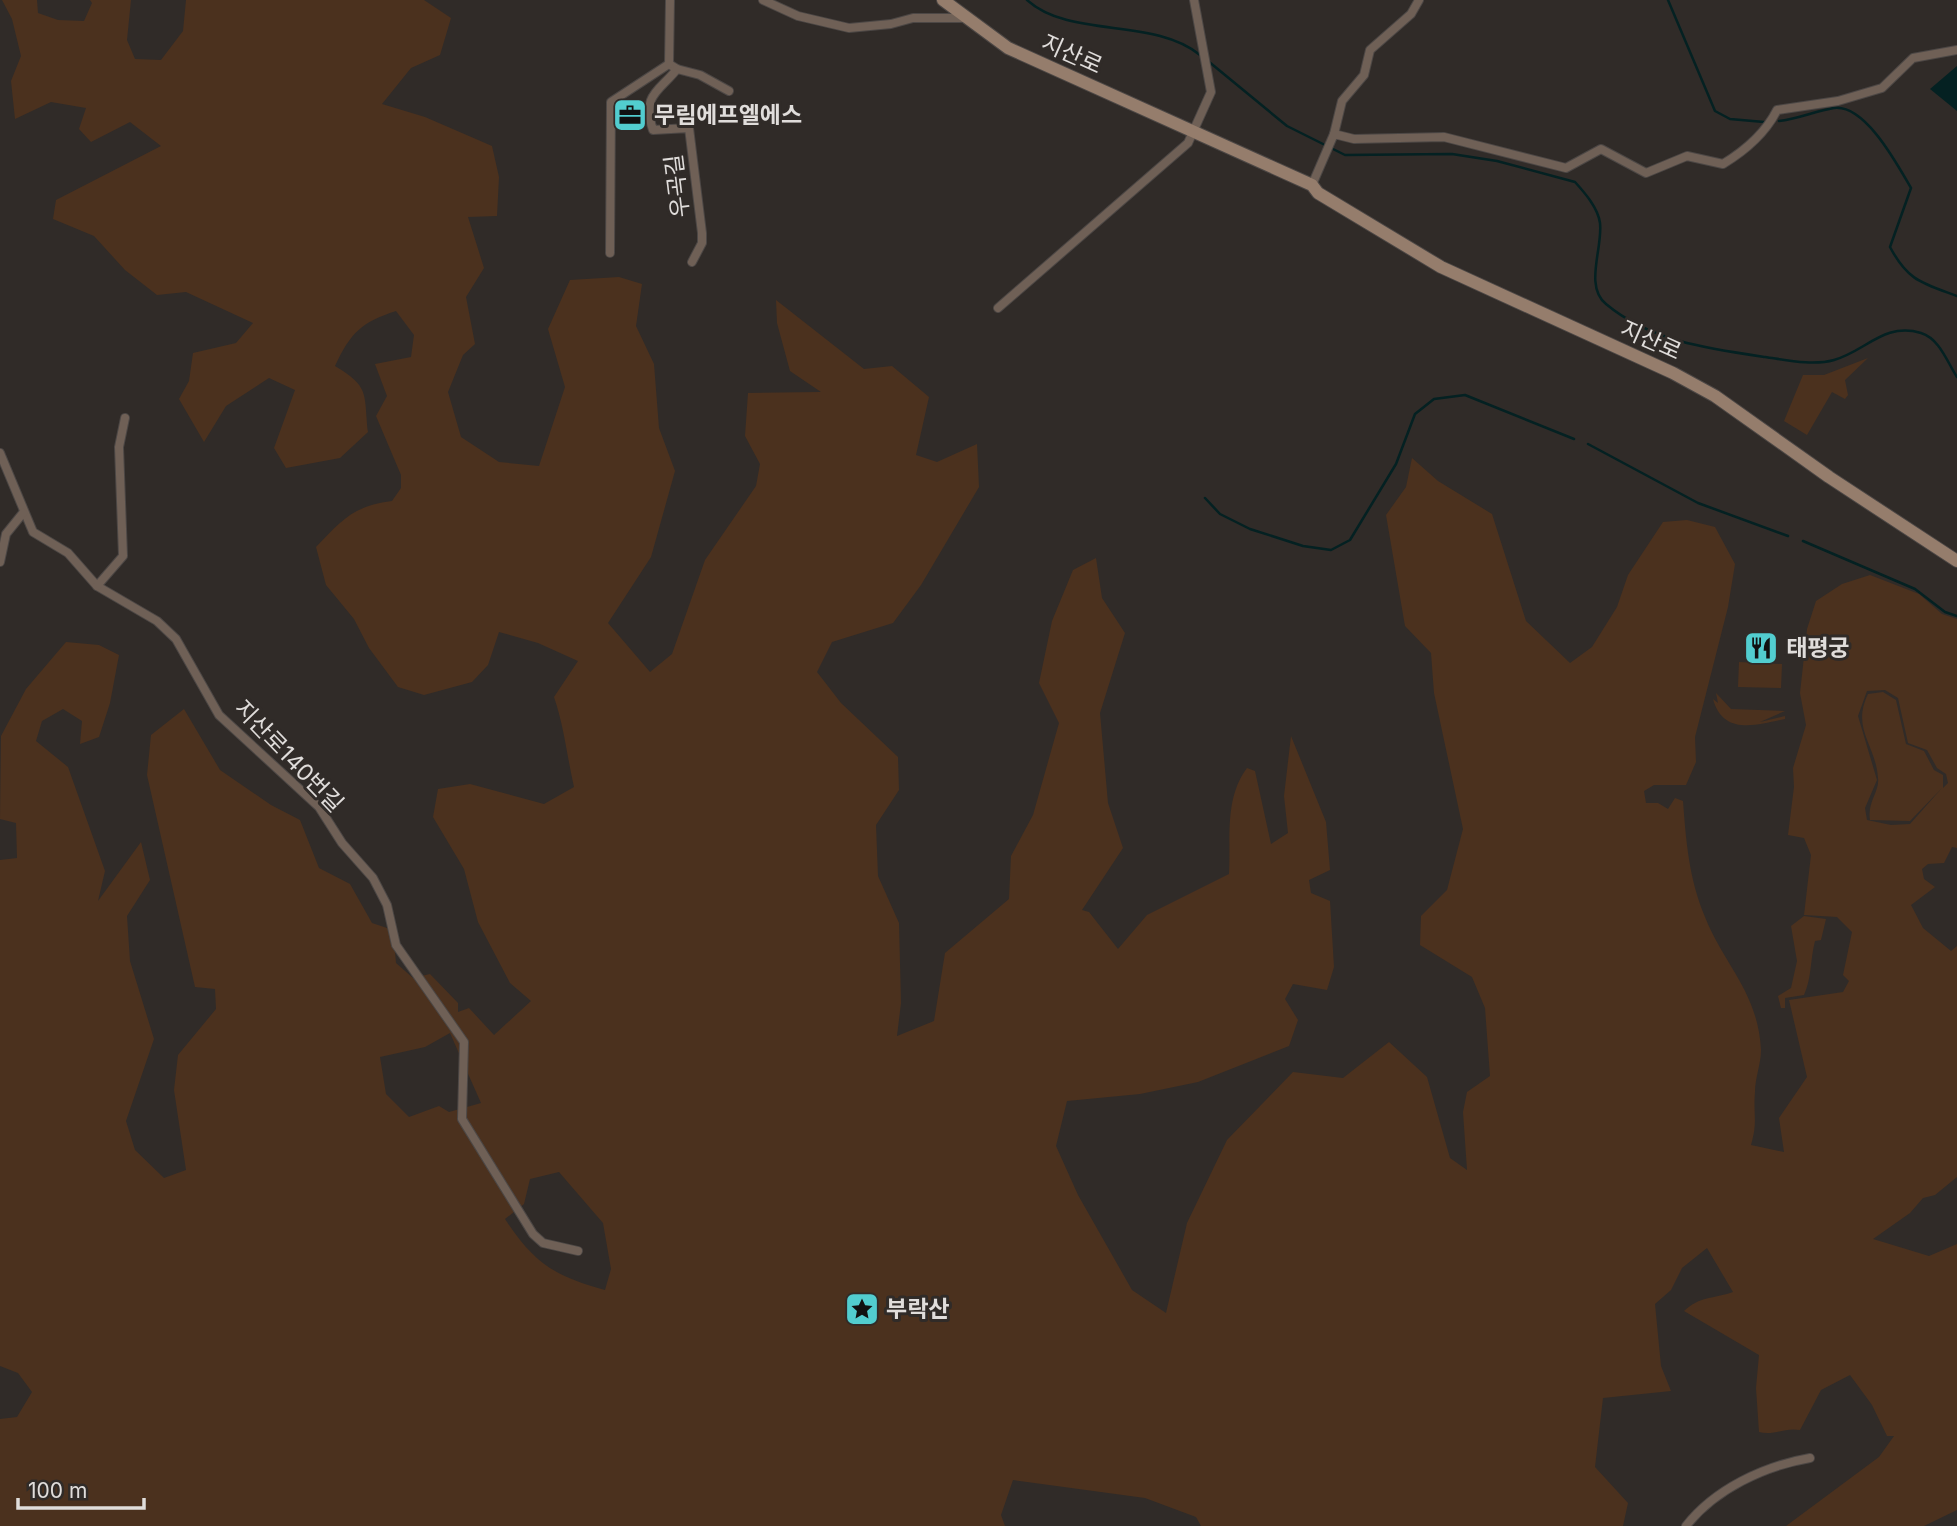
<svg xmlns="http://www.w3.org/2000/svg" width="1957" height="1526" viewBox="0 0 1957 1526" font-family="Inter,'Noto Sans KR',sans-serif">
  <rect width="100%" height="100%" fill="#302b28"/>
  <g fill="#4b311e" fill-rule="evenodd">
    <path d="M2 0H37L38 13 58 20 84 21 92 3 90 0H131L127 40 135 59 161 60 183 31 186 0H424L451 18 440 55 411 68 382 104 425 117 492 146 499 177 497 216 468 217 484 268 466 297 475 344 463 355 448 392 461 437 499 462 539 466 565 387 548 329 570 280 619 277 642 284 636 326 654 364 659 428 675 471 651 557 608 623 650 672 672 654 705 560 756 486 760 464 745 436 748 393 821 392 790 371 777 323 776 300 864 369 892 366 929 397 916 455 937 462 977 444 979 487 921 585 893 623 832 642 817 672 841 703 898 757 899 790 876 825 878 876 899 923 901 1003 897 1036 934 1021 945 953 1009 899 1011 856 1033 815 1059 723 1039 683 1052 621 1073 570 1096 558 1102 598 1125 633 1100 713 1108 803 1123 848 1082 910 1089 912 1118 949 1147 915 1229 874C1231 838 1224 799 1247 768L1255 771 1271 844 1288 833 1284 796 1291 736 1326 822 1330 870 1309 880 1311 893 1330 901 1334 967 1327 990 1293 984 1285 999 1298 1020 1289 1046 1198 1082 1140 1094 1067 1101 1056 1146 1078 1195 1132 1290 1166 1313 1187 1223 1227 1140 1293 1072 1343 1078 1389 1042 1427 1077 1450 1158 1467 1170 1463 1112 1467 1092 1490 1076 1485 1008 1472 977 1420 945 1421 916 1447 890 1463 829 1434 693 1431 653 1405 626 1386 515 1406 487 1412 458 1438 481 1492 514 1526 621 1570 663 1592 647 1617 607 1628 575 1663 522 1687 520 1715 527 1735 564 1728 607 1695 737 1696 762 1686 785H1654L1644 791 1646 803H1658L1668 809 1675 798 1683 801C1686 841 1689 879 1705 917 1724 965 1758 992 1761 1050 1761 1064 1755 1078 1755 1092 1753 1116 1758 1121 1751 1145L1784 1152 1779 1118 1807 1077 1789 1000 1843 992 1849 981 1843 975 1852 932 1837 917 1804 915 1811 855 1804 838 1788 835 1794 787 1793 768 1806 725 1800 693 1807 629 1816 601 1842 584 1870 575 1919 594 1942 614 1957 619V848L1952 847 1944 863 1928 864 1922 869 1924 879 1935 887 1911 905 1923 928 1951 951 1957 946V1177L1935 1195 1923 1198 1910 1213 1873 1239 1929 1256 1957 1244V1510L1924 1526H1786L1879 1457 1894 1436H1887L1872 1405 1850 1375 1821 1390 1800 1430C1785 1427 1774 1436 1759 1432L1756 1388 1759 1355 1684 1311C1700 1296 1713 1299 1733 1292L1707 1248 1682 1268 1671 1290 1655 1304 1661 1366 1671 1391 1603 1398 1595 1467 1628 1503 1623 1526H1201L1196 1517 1145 1498 1013 1480 1001 1515 1005 1526H0V1419L17 1417 32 1392 18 1373 0 1366V860L17 858 16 823 0 819 1 736 26 689 66 642 99 645 119 655 110 703 99 737 80 744 82 721 63 709 42 721 36 741 68 767 105 871 98 901 141 842 150 880 127 916 130 961 154 1039 126 1121 135 1150 164 1178 186 1170 174 1090 178 1055 216 1009 215 989 195 987 147 775 151 735 184 709 220 770 271 805 300 820 319 868 350 884 372 923 393 930 396 963 413 978 430 974 458 1003V1012L469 1008 494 1035 531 1001 510 983 478 922 464 869 433 817 438 789 470 784 544 804 574 787C567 756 564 726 554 697L578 661 538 643 499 632 488 665 472 682 424 695 398 687 369 648 354 619 326 585 316 547C342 520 353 506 392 501L401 488V475L376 416 387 396 375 364 411 357 414 335 396 311C362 322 351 332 335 366 370 387 364 393 368 432L340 458 286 468 274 448 295 390 269 378 226 406 204 442 179 399 189 381 193 353 236 343 253 323 186 292 157 295 125 270 94 236 53 219 56 200 161 146 130 122 91 142 79 129 86 108 51 102 15 119 11 81 21 56 12 19ZM1885 690 1898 698 1908 743 1927 750 1937 768 1946 774 1948 783 1943 788V775L1934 770 1924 751 1906 744 1896 700 1883 692 1868 694C1851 729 1876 745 1878 778 1880 791 1867 802 1870 820L1910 821 1942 788 1910 824 1891 825 1867 820 1865 808 1877 780 1858 716 1867 691ZM450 1033 481 1103 449 1112 439 1106 409 1117 386 1094 380 1057 425 1047ZM559 1172 603 1223 611 1269 605 1290C554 1276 534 1263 505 1219L524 1204 530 1179Z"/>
    <path d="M1868 358 1845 380 1848 395 1845 399 1832 392 1807 435 1784 421 1803 375H1824Z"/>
    <path d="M1739 662 1782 664 1781 688 1738 687Z"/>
    <path d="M1716 693 1731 709 1785 711 1760 722 1785 716V719C1757 725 1723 736 1713 699L1718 703Z"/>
    <path d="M1804 916 1826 919 1821 940 1815 941C1810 960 1812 977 1804 995L1785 998V1008H1781L1778 996 1791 988 1797 961 1791 926Z"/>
  </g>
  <path fill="#042122" d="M1957 66V111L1930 89Z"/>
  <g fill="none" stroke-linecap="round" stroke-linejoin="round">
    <g stroke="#042122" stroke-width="2.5">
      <path d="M1027 0C1070 39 1154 17 1200 55"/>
      <path d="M1668 0 1715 111 1730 119 1764 122"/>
      <path d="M1208 61 1287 126 1345 155 1452 154 1497 161 1575 182C1585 193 1598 208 1600 223 1603 248 1584 286 1606 304 1650 341 1709 349 1765 357 1786 360 1813 366 1834 360 1866 351 1884 322 1921 333 1940 339 1947 362 1957 377"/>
      <path d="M1779 121C1798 119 1815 111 1834 108 1865 104 1897 164 1911 188L1890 247C1908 281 1922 283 1957 296"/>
      <path d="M1588 444 1698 503 1788 536"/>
      <path d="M1205 498 1220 514 1250 529 1303 546 1331 550 1350 540 1396 464 1415 414 1434 399 1465 395 1574 439"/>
      <path d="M1803 541 1915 589 1945 612 1957 616"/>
    </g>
    <g stroke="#4c4745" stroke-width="10">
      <g id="minor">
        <path d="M763 0 798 16 849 28 891 24 913 18H964"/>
        <path d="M669 64 677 69C660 91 641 94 653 130L689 128 702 233V243L692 262"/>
        <path d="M677 69 700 75 729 91"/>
        <path d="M1334 134 1342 101 1364 75 1370 50 1411 14 1419 0"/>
        <path d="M1312 185 1334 134 1354 139 1444 137 1566 168 1601 149 1646 173 1687 156 1723 164C1746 150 1765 134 1777 110L1838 101 1882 88 1913 58 1957 50"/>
        <path d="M610 253 611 102 669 64 670 0"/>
        <path d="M998 308 1188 143 1211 92 1194 0"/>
        <path d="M0 453 33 532 68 553 97 586 157 621 176 639 219 715 319 807 342 843 373 878 387 905 396 945 464 1042 462 1119 533 1234 543 1243 578 1251"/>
        <path d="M0 562 6 534 23 513"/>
        <path d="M97 586 123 556 119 447 125 418"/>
        <path d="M1686 1526C1715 1489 1764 1466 1810 1458"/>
      </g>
    </g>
    <g stroke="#4c4745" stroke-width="14">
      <path id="secondary" d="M943 0 1008 48 1312 185 1318 193 1441 267 1673 373 1715 396 1829 477 1957 561"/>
    </g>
    <use href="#minor" stroke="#6f6056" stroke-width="8"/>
    <use href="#secondary" stroke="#957d6c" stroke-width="12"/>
  </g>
  <defs>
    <g id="office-square" transform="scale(1.75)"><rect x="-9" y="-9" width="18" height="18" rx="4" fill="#52cdcf" stroke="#302b28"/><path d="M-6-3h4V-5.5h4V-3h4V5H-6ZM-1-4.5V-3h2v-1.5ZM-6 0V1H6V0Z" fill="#111"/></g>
    <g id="restaurant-square" transform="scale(1.75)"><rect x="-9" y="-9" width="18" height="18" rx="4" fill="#52cdcf" stroke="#302b28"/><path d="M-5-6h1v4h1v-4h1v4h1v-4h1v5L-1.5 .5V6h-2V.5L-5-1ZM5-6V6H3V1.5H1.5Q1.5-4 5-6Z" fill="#111"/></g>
    <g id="sight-square" transform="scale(1.75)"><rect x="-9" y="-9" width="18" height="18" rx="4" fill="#52cdcf" stroke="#302b28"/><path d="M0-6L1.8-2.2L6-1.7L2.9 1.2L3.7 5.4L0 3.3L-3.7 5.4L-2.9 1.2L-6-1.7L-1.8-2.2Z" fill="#111"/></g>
  </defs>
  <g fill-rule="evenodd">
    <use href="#office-square" x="630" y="115"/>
    <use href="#restaurant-square" x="1761" y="648"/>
    <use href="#sight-square" x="862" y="1309"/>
  </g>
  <g text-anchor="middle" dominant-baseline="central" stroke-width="6" stroke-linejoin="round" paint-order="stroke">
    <g font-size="23" fill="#e0dddb" stroke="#302b28">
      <text transform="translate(1072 54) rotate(24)">지산로</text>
      <text transform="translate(677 186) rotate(-97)">우곡길</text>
      <text transform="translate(1651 340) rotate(24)">지산로</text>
      <text transform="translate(289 756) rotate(46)">지산로140번길</text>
    </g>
    <g font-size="23" font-weight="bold" fill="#e0dddb" stroke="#302b28" text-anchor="start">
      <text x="654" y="115">무림에프엘에스</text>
      <text x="1786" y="648">태평궁</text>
      <text x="886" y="1309">부락산</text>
    </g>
  </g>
  <path d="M18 1498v10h126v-10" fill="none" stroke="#e0dddb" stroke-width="3.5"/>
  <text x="28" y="1498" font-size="21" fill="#e0dddb" stroke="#302b28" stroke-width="5" paint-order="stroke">100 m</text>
</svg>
